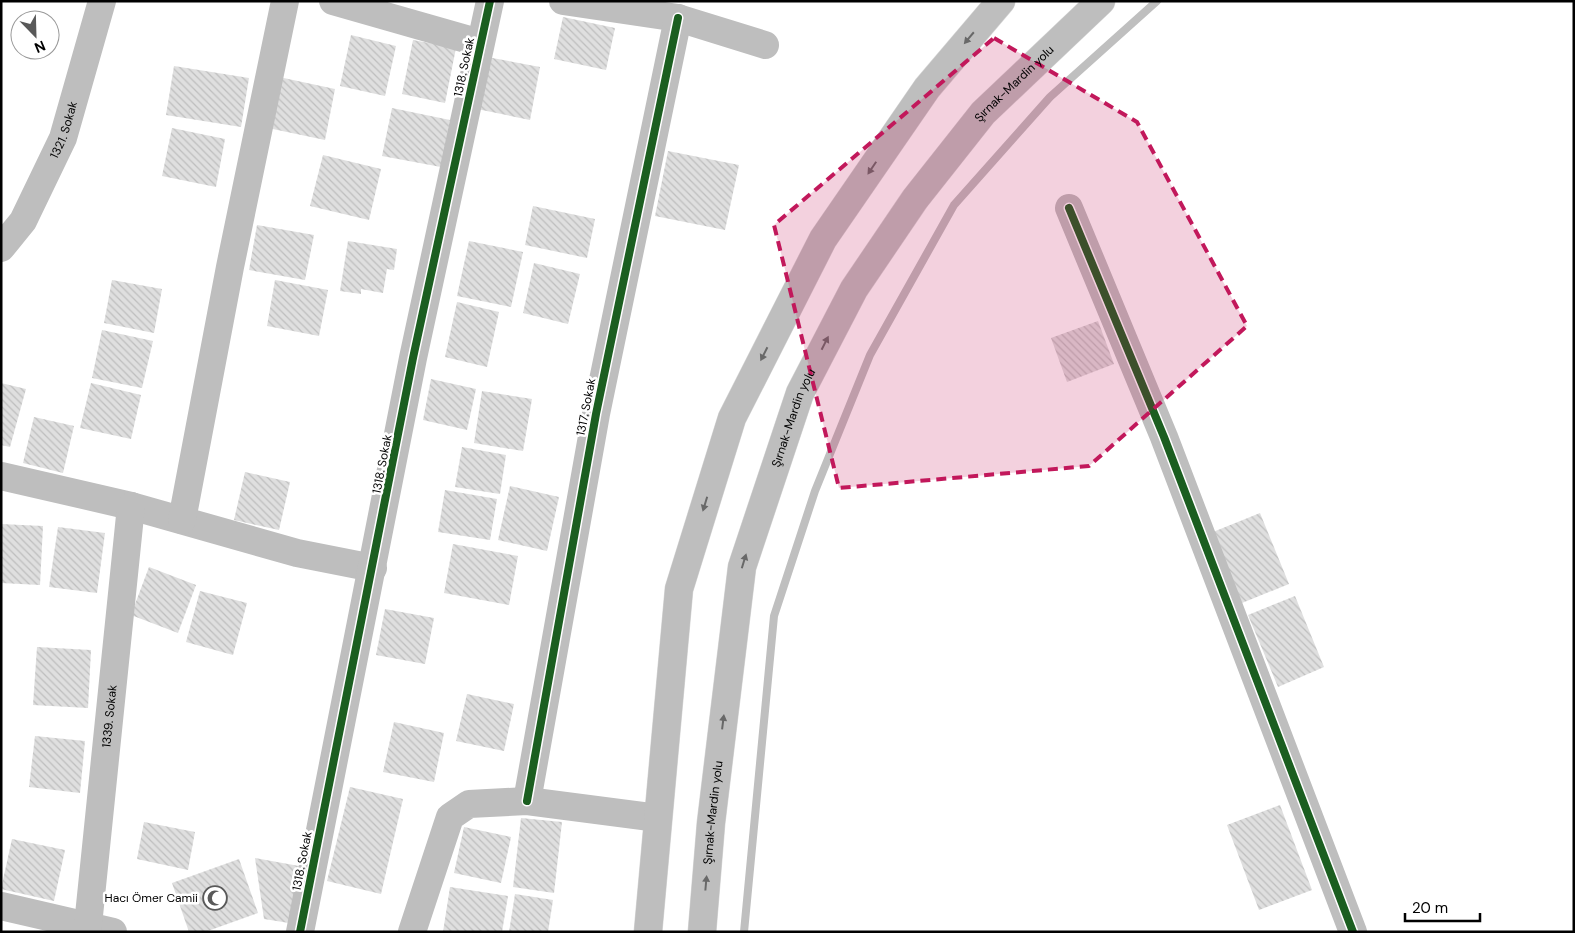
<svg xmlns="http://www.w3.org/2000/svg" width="1575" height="933" viewBox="0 0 1575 933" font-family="'DM Sans',sans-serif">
  <defs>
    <pattern id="building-back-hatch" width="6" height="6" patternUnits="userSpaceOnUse" patternTransform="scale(1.25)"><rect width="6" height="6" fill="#dfdfdf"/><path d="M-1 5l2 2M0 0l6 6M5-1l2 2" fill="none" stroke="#bebebe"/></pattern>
  </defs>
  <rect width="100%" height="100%" fill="#fff"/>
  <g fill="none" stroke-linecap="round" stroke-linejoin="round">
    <path stroke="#bfbfbf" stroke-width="8" d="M744 932 774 616 815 491 870 355 954 205 1050 97 1157 1"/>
  </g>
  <g fill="url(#building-back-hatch)">
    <path d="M563 17 615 28 606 70 554 59Z"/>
    <path d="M351 35 396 46 385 96 340 86Z"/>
    <path d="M413 40 456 48 445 103 402 94Z"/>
    <path d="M487 57 540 67 530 120 477 109Z"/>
    <path d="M174 66 249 78 241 127 166 115Z"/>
    <path d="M279 77 335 89 325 140 268 128Z"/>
    <path d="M392 108 450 120 441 167 382 156Z"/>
    <path d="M172 128 225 139 216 187 162 176Z"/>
    <path d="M668 151 739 165 725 230 655 216Z"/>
    <path d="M323 155 381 169 369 220 310 206Z"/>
    <path d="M533 206 595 219 587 258 525 245Z"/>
    <path d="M257 225 314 235 305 280 249 270Z"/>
    <path d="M348 241 397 249 394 270 387 269 383 293 361 289V294L340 291Z"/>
    <path d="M469 241 523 252 511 307 457 296Z"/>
    <path d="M534 263 580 274 568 324 523 313Z"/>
    <path d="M112 280 162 289 154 333 104 323Z"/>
    <path d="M275 280 328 290 319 336 267 326Z"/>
    <path d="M457 302 499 312 487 367 445 357Z"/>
    <path d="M1098 321 1114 364 1067 382 1051 338Z"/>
    <path d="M102 330 153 341 142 388 92 378Z"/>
    <path d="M431 379 476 389 467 430 423 420Z"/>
    <path d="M1 383 26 389 10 447 1 445Z"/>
    <path d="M91 383 141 395 131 439 80 428Z"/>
    <path d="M482 391 532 399 523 451 474 443Z"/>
    <path d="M34 417 74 426 63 473 23 463Z"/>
    <path d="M462 447 506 455 500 494 455 487Z"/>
    <path d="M245 472 290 482 279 530 234 520Z"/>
    <path d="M510 486 559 497 547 551 498 540Z"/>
    <path d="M445 490 497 499 490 540 438 532Z"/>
    <path d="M1260 513 1289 584 1242 603 1213 532Z"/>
    <path d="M1 524 43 526 40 585 1 583Z"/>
    <path d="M58 527 105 533 97 593 49 587Z"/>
    <path d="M453 544 518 556 509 605 444 593Z"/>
    <path d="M149 567 196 585 178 633 131 615Z"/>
    <path d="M200 591 247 603 233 655 186 642Z"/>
    <path d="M1295 596 1324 667 1278 687 1248 615Z"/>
    <path d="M385 609 434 618 425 664 376 655Z"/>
    <path d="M37 647 91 650 88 708 33 705Z"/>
    <path d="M467 694 514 704 504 751 456 741Z"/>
    <path d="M394 722 444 733 434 782 383 772Z"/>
    <path d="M35 736 85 741 80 793 29 787Z"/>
    <path d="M350 787 403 799 381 894 327 881Z"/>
    <path d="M1280 805 1312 890 1259 910 1227 825Z"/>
    <path d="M521 818 562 822 554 893 513 887Z"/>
    <path d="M144 822 195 832 188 870 137 859Z"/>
    <path d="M464 827 511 837 501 883 454 873Z"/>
    <path d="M12 839 65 850 54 901 1 889Z"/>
    <path d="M255 858 299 866 289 923 264 919Z"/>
    <path d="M239 859 258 913 205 932H189L172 883Z"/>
    <path d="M450 887 508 896 502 932H443Z"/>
    <path d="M515 894 553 900 548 932H509Z"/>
  </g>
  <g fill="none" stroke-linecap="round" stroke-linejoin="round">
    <g stroke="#dbdbdb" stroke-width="29">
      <g id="highway">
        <path d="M648 932 679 589 732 418 823 239 927 88 1001 1"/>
        <path id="s3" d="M702 932 711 823 742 567 800 393 854 289 915 199 983 113 1101 1"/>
      </g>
    </g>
    <g stroke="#bebebe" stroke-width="28">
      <path d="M333 1 480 43"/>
      <path d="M563 1 678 18 765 45"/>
      <path d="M1069 208 1164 437 1353 932"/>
      <path id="s1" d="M1 248 23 221 63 138 102 1"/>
      <path d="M1 476 131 506 297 553 373 568"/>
      <path d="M182 520 230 267 285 1"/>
      <path d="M527 801 596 414 678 18"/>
      <path d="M1 906 113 932"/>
      <path id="s2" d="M88 925 131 506"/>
      <path d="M300 932 413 358 490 1"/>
      <path d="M412 932 450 817 469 804 527 801 658 818"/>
    </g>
    <use href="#highway" stroke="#bebebe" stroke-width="28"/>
    <g stroke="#fff" stroke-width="11">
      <g id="cycleway">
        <path d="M1069 208 1164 437 1353 932"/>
        <path d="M527 801 596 414 678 18"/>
        <path d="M300 932 413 358 490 1"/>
      </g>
    </g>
    <use href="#cycleway" stroke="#1b5e20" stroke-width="8"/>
  </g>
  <defs><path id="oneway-solid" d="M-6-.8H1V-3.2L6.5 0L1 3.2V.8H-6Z" transform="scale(1.25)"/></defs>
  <g fill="#686868">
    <use href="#oneway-solid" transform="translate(969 38) rotate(130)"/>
    <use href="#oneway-solid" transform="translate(872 168) rotate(124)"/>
    <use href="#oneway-solid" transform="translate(825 343) rotate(-63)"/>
    <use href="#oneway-solid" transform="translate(764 354) rotate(117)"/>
    <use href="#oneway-solid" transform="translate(705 504) rotate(107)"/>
    <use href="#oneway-solid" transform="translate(744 561) rotate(-73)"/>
    <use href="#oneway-solid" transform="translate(723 722) rotate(-83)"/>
    <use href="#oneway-solid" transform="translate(706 883) rotate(-85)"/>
  </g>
  <path fill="#c2185b" fill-opacity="0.2" stroke="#c2185b" stroke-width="4" stroke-dasharray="10 6" stroke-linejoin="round" d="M994 38 1137 122 1247 326 1089 466 839 488 774 225Z"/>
  <defs>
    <g id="mosque-ring" transform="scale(1.25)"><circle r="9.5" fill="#fff" stroke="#595959" stroke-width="1.5"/><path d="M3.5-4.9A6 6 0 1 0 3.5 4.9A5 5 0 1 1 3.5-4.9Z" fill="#595959"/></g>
  </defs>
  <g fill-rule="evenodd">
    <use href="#mosque-ring" x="215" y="898"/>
  </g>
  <g text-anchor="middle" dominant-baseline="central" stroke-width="5" stroke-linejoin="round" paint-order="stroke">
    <g font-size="12" fill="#000" stroke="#fff">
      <text transform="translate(464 67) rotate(-78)">1318. Sokak</text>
      <text stroke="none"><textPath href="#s3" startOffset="929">Şırnak-Mardin yolu</textPath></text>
      <text stroke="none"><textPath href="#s1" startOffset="135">1321. Sokak</textPath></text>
      <text transform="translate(586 407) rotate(-79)">1317. Sokak</text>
      <text stroke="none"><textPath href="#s3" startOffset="525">Şırnak-Mardin yolu</textPath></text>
      <text transform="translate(382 464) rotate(-79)">1318. Sokak</text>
      <text stroke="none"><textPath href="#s2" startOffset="210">1339. Sokak</textPath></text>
      <text stroke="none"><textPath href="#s3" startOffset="120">Şırnak-Mardin yolu</textPath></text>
      <text transform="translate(302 861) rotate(-79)">1318. Sokak</text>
    </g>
    <g font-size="12" fill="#000" stroke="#fff" text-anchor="end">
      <text x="198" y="898">Hacı Ömer Camii</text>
    </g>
  </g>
  <rect width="1575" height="933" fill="none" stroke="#000000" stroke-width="5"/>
  <g transform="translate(35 35) rotate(157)"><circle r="24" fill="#ffffff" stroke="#999999"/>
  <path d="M0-4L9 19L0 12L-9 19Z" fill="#595959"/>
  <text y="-8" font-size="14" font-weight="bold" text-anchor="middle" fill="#000000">N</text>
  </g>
  <path d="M1405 913v8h75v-8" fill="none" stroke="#000000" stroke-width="2.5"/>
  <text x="1412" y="913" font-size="15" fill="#000000" stroke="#ffffff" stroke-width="4" paint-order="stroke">20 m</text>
</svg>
